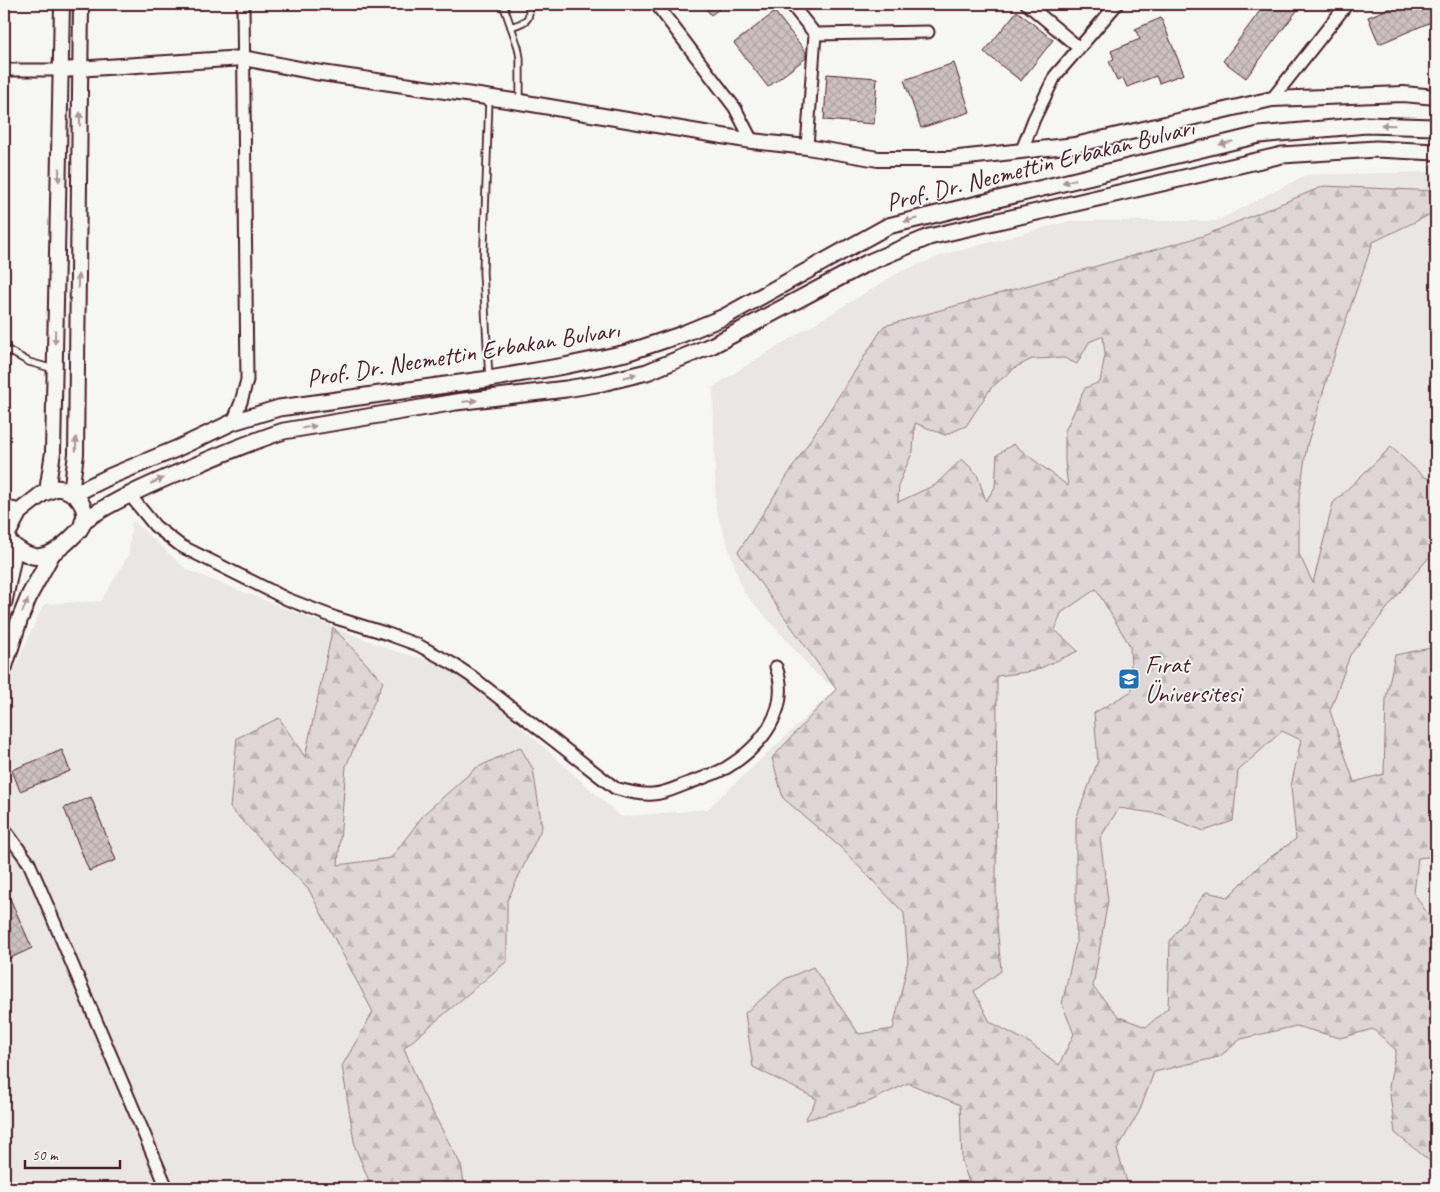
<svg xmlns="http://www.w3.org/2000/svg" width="1440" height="1192" viewBox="0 0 1440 1192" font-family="Caveat,sans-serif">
  <defs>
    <pattern id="forest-firs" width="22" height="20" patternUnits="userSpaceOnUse" patternTransform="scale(1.25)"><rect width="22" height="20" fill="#ddd6d5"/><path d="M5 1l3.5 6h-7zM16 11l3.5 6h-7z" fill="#bfb7b7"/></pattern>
    <pattern id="building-cross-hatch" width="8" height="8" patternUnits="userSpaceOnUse" patternTransform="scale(1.25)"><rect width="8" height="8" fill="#ccc1c0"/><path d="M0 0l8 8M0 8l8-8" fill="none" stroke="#b1a5a5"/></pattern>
  </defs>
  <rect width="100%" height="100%" fill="#f6f6f2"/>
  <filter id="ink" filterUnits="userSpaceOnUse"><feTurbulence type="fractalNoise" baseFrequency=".02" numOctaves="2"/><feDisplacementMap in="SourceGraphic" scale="10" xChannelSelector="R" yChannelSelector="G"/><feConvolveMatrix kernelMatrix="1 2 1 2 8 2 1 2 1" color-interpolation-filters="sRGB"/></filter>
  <g filter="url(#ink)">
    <path fill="#e9e6e3" d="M1436 172V1188H4V697L8 683 44 604 101 601 129 555 132 520 187 570 397 652 454 666 621 817 708 809 836 689 816 674 743 591 716 509 713 387 755 360 900 272 943 255 1069 221H1217L1306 175Z"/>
    <g fill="url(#forest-firs)" stroke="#947a80" fill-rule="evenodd">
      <path d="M1324 186 1436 191V217L1429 215 1373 242 1339 340 1307 445 1299 497V554L1313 583 1333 503 1391 447 1423 476 1436 482V549L1409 581 1350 655 1330 711 1354 782 1384 774 1386 698 1395 655 1436 647V856L1418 858 1414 893 1429 916 1436 915V1166L1395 1133 1389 1087 1396 1050 1373 1029 1340 1038 1296 1026 1241 1039 1219 1057 1154 1072 1140 1110 1117 1150 1129 1188H971L962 1162 960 1105 908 1083 866 1103 805 1120 817 1099 753 1067 745 1013 785 979 813 967 859 1034 893 1029 908 961 904 913 840 847 783 798 772 758 836 689 738 552 884 326 1203 236ZM1103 336 1105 355 1100 382 1085 388 1065 431V462L1068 486 1013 444 997 455 995 487 986 501 977 474 962 459 935 485 898 502 899 483 913 451 915 423 945 435 966 426 991 388 1016 367 1032 359 1064 358 1077 364 1089 342ZM1096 589 1130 646 1132 691 1094 713 1098 761 1076 819V943L1062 1004 1074 1034 1059 1065 1030 1043 990 1022 974 991 1001 971 996 912 997 676 1034 671 1078 651 1055 630 1061 613ZM1282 731 1301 740 1291 786 1296 839 1261 864 1228 897 1206 892 1170 941 1168 1008 1146 1027 1119 1017 1093 987 1108 900 1100 838 1119 808 1160 814 1204 831 1233 821 1238 771Z"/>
      <path d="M333 627 383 682 346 766 338 865 391 858 425 813 476 768 520 747 533 769 542 827 507 901V961L404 1048 422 1092 461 1165 465 1188H372L355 1147 342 1066 373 1012 309 890 230 808 237 738 279 718 305 757Z"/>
    </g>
    <g fill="url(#building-cross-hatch)" stroke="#4a1f2b">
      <path d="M702 4H726L711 15Z"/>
      <path d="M1265 4H1302L1246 78 1223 61Z"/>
      <path d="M1401 4H1436V20L1379 44 1368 17Z"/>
      <path d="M1017 11 1053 40 1021 81 984 52Z"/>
      <path d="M775 12 806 52V58L768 87 734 43Z"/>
      <path d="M1161 18 1184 74 1159 83 1156 76 1127 87 1123 78 1117 81 1109 61 1114 59 1111 51 1140 39 1135 29Z"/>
      <path d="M954 63 970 112 921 128 904 80Z"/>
      <path d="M827 74 877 78 874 124 824 120Z"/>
      <path d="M62 750 70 771 20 791 12 770Z"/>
      <path d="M91 797 116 860 89 871 64 808Z"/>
      <path d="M4 885 32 948 4 961Z"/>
    </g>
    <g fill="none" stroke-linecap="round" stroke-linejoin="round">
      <g stroke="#4a1f2b" stroke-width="9">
        <g id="service">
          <path d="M503 4 518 47 520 58V102"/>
          <path d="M511 27C525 22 532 21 528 4"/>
          <path d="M4 348 29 362 54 369"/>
          <path d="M489 379 483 272 489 99"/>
        </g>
      </g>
      <g stroke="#4a1f2b" stroke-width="15">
        <g id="minor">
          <path d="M656 4 735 108 752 141"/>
          <path d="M791 4 815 34 928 32"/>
          <path d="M1027 4 1078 47"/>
          <path d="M4 70H61"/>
          <path d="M1272 99 1347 4"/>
          <path d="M807 147 815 34"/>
          <path d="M1022 150 1034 119 1055 76 1117 4"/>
          <path d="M233 422 241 402 247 380 243 4"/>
          <path d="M129 494 155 526 181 546 287 599 336 618 385 633 418 645 453 664 471 676 615 788C628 792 640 795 653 794 666 793 675 788 686 784 700 779 713 775 726 768 761 747 792 709 776 667"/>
          <path d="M4 829 29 863 42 893 167 1188"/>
        </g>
      </g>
      <g stroke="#4a1f2b" stroke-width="18">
        <g id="tertiary">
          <path d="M61 70 243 58 315 72 520 102 752 141 807 147 878 159H950L1075 145 1272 99 1403 94 1436 97"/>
          <path d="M47 491 53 452 62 4"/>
          <path d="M71 492 76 454 81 4"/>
        </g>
      </g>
      <g stroke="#4a1f2b" stroke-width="19">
        <g id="secondary">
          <path d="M56 488C76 489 93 510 80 529 76 534 70 539 66 543 44 562 30 561 8 541L7 535 19 512 42 494Z"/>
          <path d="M74 494 111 476 176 449 233 422 279 408 489 379 564 366 626 353 680 335 724 317 888 226 1259 135 1366 125 1436 127"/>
          <path d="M4 508 19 512"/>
          <path d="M83 521C118 498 156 482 194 466 224 453 253 441 284 431L456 402 566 389 602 383 647 372 713 345 867 263 929 237 1282 155 1376 149 1436 152"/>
          <path d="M4 602 15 547"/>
          <path d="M4 668 19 621 30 594 52 554"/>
        </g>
      </g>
      <use href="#service" stroke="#f6f6f2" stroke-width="5.5"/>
      <use href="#minor" stroke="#f6f6f2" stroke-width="11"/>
      <use href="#tertiary" stroke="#f6f6f2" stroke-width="14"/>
      <use href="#secondary" stroke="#f6f6f2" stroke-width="15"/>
    </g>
    <defs><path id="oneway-solid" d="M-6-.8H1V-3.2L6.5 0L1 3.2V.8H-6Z" transform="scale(1.25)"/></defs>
    <g fill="#a99598">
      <use href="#oneway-solid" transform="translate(80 119) rotate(-89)"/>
      <use href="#oneway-solid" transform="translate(1388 125) rotate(-178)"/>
      <use href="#oneway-solid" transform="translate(1226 143) rotate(166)"/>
      <use href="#oneway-solid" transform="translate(59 175) rotate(91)"/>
      <use href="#oneway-solid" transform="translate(1069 181) rotate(166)"/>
      <use href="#oneway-solid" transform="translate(911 220) rotate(166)"/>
      <use href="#oneway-solid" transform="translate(78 281) rotate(-89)"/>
      <use href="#oneway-solid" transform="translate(55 337) rotate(91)"/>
      <use href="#oneway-solid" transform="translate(630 376) rotate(-14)"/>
      <use href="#oneway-solid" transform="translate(470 401) rotate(-7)"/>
      <use href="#oneway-solid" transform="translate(309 427) rotate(-9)"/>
      <use href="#oneway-solid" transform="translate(76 444) rotate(-89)"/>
      <use href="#oneway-solid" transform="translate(157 481) rotate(-23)"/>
      <use href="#oneway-solid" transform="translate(25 606) rotate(-66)"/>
    </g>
  </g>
  <defs>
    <g id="university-square" transform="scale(1.125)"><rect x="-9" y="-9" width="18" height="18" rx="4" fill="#1f6fb2" stroke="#f6f6f2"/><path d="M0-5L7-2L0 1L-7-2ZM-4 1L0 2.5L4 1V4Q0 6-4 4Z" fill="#fff"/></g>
  </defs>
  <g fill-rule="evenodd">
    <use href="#university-square" x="1129" y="679"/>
  </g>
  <g text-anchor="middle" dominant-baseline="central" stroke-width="4" stroke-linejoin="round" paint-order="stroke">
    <g font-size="25" fill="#4a1f2b" stroke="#f6f6f2">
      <text transform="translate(1040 165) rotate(-14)">Prof. Dr. Necmettin Erbakan Bulvarı</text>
      <text transform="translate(463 354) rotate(-9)">Prof. Dr. Necmettin Erbakan Bulvarı</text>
    </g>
    <g font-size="25" fill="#4a1f2b" stroke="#f6f6f2" text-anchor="start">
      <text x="1145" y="665">Fırat<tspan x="1145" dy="29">Üniversitesi</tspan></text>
    </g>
  </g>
  <rect width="1440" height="1192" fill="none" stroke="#f6f6f2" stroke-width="20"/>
  <rect x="10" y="10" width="1420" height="1172" fill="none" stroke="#4a1f2b" stroke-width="2" filter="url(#ink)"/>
  <path d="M25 1160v8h95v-8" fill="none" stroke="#4a1f2b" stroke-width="2.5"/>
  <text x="32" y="1160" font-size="15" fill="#4a1f2b" stroke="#f6f6f2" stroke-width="4" paint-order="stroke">50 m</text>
</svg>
